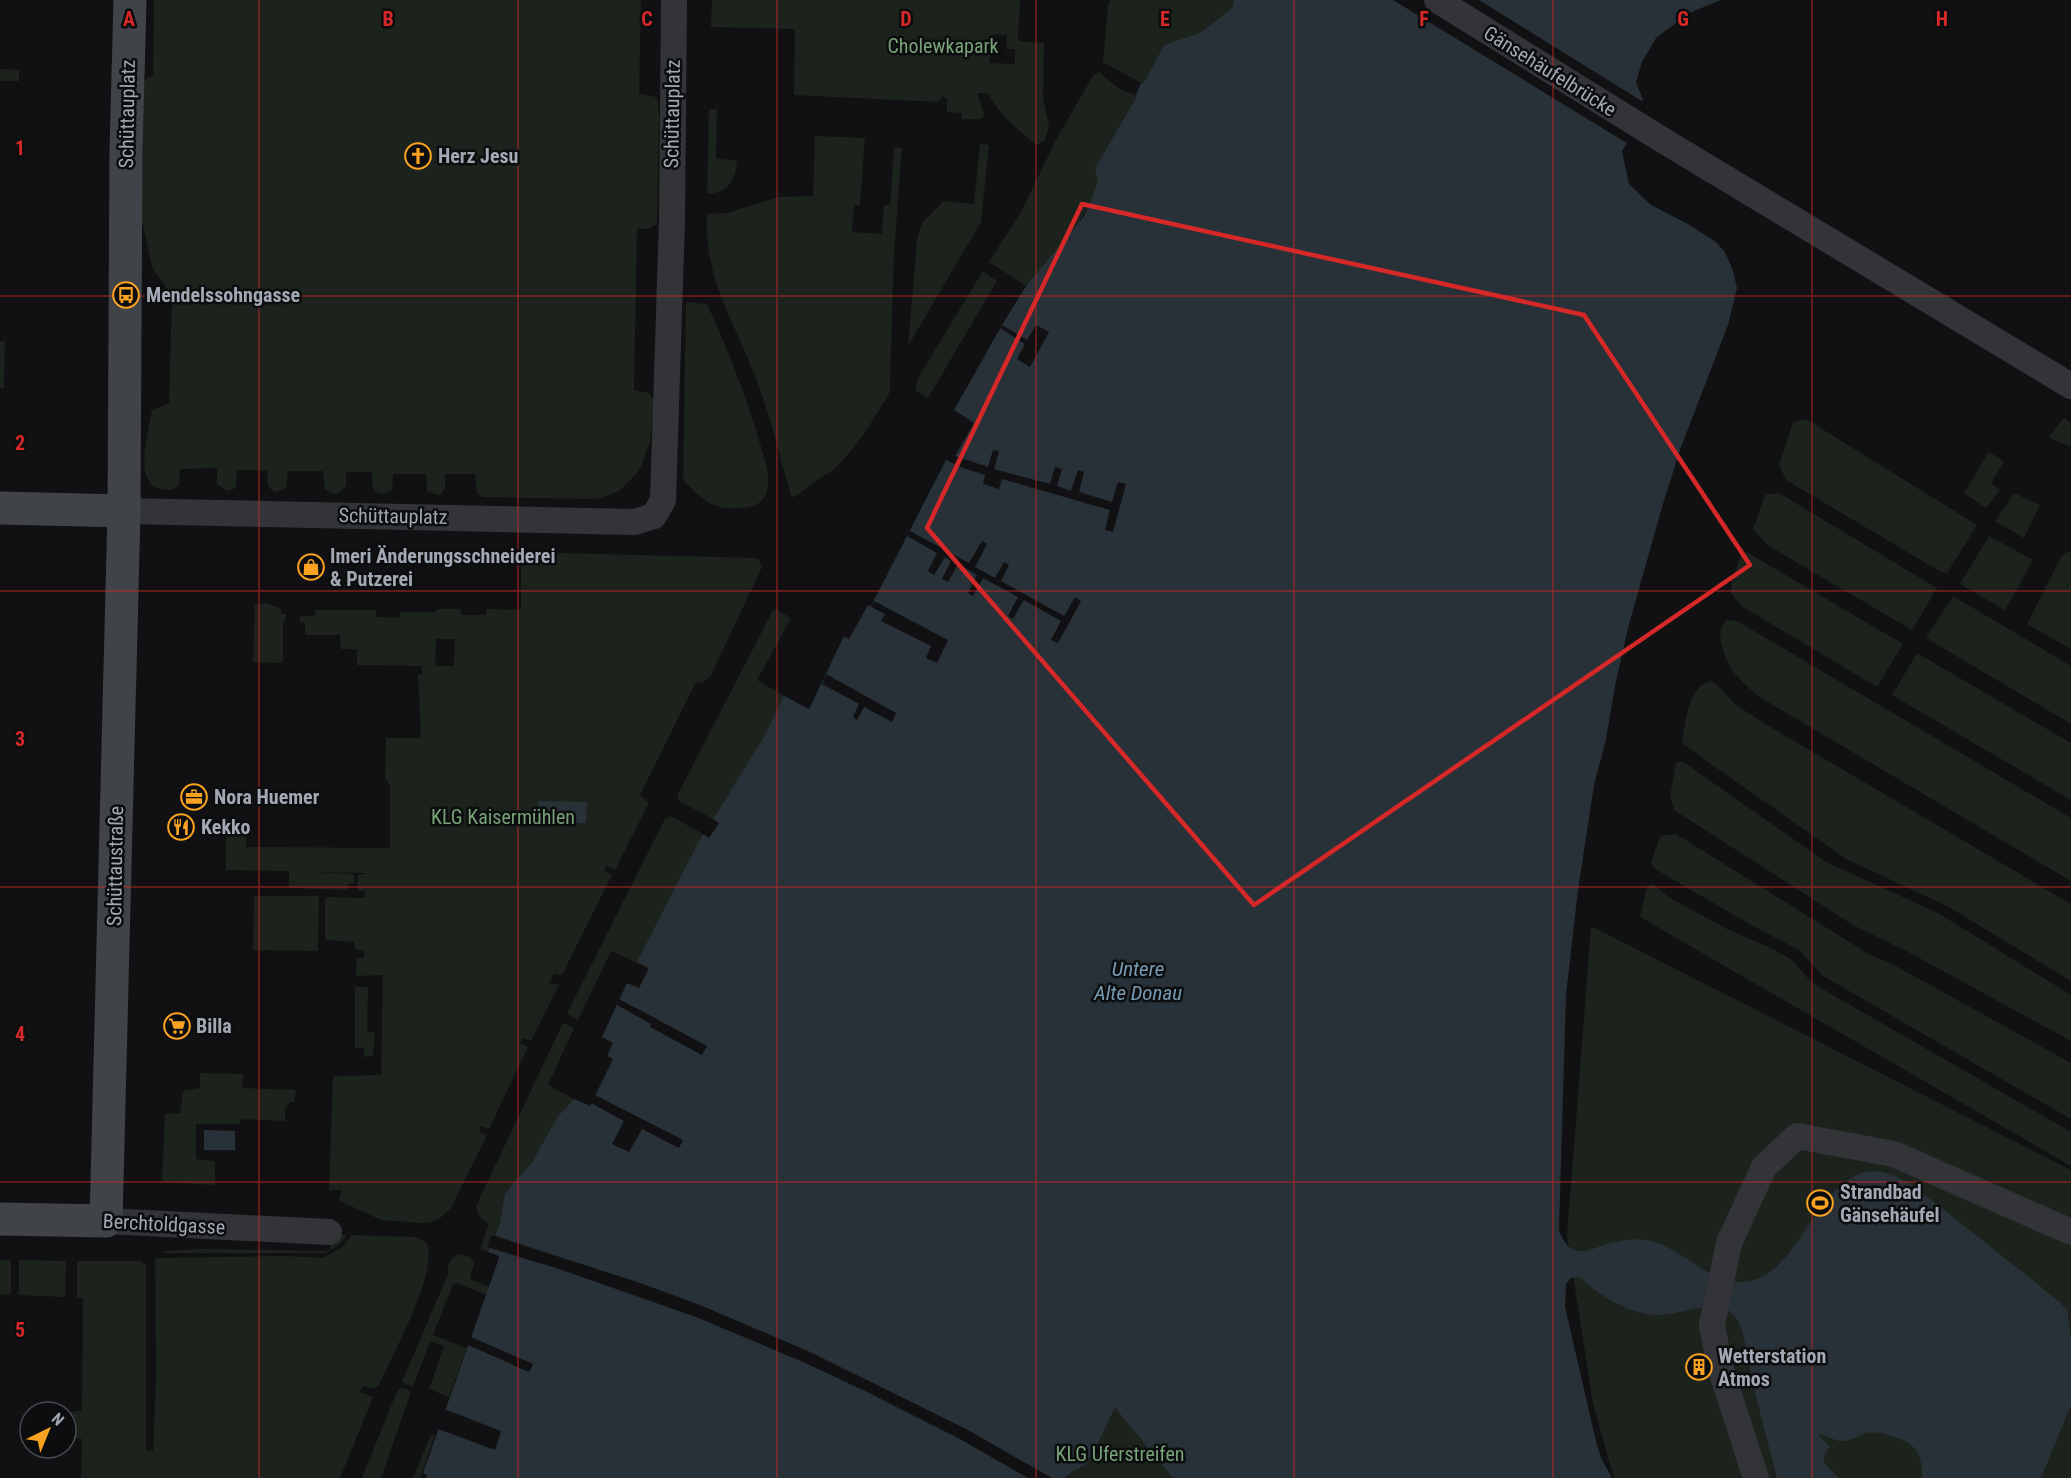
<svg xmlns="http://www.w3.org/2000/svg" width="2071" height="1478" viewBox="0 0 2071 1478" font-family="'Roboto Condensed',sans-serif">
  <rect width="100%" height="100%" fill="#111113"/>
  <g fill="#1c231c" fill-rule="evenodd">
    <path d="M154 0H641L639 94 656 97 658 100 659 116 657 222C652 231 645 228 637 229L634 390 649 393 654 401 650 442 641 466 636 474 619 491 600 498 589 499 483 497 477 493 475 474H445V489L440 495 427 492 426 474H393L392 490C385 495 378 496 373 489L372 472H346V486L337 494 331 493 325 489 323 471H288L286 488 277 492C265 489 268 480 267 470H237L236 488 227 491 217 484V468L180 469 179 485 172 490C128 493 149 434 152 410L169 403 172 296 152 267 142 221 143 84 147 78 153 76Z"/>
    <path d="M712 0H1020L1018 41 1044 43 1043 98 1049 126 1045 140 1039 144H1035C1018 129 998 114 988 93H977L985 116 981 119H961L962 113 947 112V99L943 96 938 102 794 95 795 29 711 27ZM993 34 1007 35 1006 49H1015V64L989 63Z"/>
    <path d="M1111 0H1234L1233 7 1201 32 1164 45 1143 84 1103 62 1108 4Z"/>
    <path d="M0 69 19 70V81H0Z"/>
    <path d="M1099 72 1118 88 1137 96 1095 168C1096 172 1098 178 1098 182 1095 211 1045 263 1026 286L989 262 1021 212 1057 138 1093 76Z"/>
    <path d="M709 109H717L716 159 737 160C735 181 730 192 707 194Z"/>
    <path d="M815 136 865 138 860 205H854L852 232 882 234 884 205H890L894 147 902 148 894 251 890 386 889 394 864 434 844 459 834 469 792 498C779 455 770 412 753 371 732 319 703 272 707 214L727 213 778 197 813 196Z"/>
    <path d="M980 144 989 145 981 222 908 346 917 240 922 223 944 201 974 204Z"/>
    <path d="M983 271 997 281 928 398 915 390 918 378Z"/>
    <path d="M686 302 707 304C727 348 745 392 758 438 763 453 770 471 768 487 766 502 755 507 742 508 714 511 702 500 683 480Z"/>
    <path d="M0 341H5L4 388H0Z"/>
    <path d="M2064 418 2071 423V447L2048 437Z"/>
    <path d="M1806 419 1977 525 1947 573 1941 572 1786 480 1779 465 1793 422Z"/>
    <path d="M1989 452 2004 462 1991 483 2000 490 1986 508 1964 493Z"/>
    <path d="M1779 493 1937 588 1912 630 1767 545 1753 529 1765 495Z"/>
    <path d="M2014 493 2040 505 2024 538 1995 521Z"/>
    <path d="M1989 536 2033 560 2005 610 1960 584Z"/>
    <path d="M1743 550 1903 644 1877 687 1740 605 1731 593 1732 580Z"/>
    <path d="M2068 551 2071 552V649L2027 624 2061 557Z"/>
    <path d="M521 552 758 558 762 567 711 675 703 683 696 682 640 795 649 803 615 870 606 866 604 871 612 875 562 975 554 974 549 983 559 985 531 1041 523 1038 520 1043 528 1047 489 1129 481 1126 479 1132 487 1135 451 1208 439 1219 432 1222 422 1223 381 1220 340 1201 339 1196 343 1190H329L333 1076 381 1075 383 975 356 976 357 958 364 957V951L355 949 354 942 325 940V897L365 898V891H357L358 875 369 873 311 872 354 874V883L348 884V890L289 888V871L226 870V836H246V847L390 848V786L385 778 386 738H421L418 674H423L421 666 357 665V649H341L340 635H305V623L300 622V616H315V610H376L377 617 399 618 400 612H436L437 609H461L462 615H486V609L521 610ZM436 639H455L454 666H435Z"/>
    <path d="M1953 596 2071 666V724L1926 638Z"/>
    <path d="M267 603 281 609V614H286L285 622H283V663L253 662 255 604Z"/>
    <path d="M773 610H777L791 618 757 680 809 710 748 763 713 819 681 802 678 799V794Z"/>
    <path d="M1727 620 1737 621 2071 818V881L1761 698C1742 682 1728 672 1722 646 1719 635 1719 628 1727 620Z"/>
    <path d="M1917 653 2071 743V800L1892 695Z"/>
    <path d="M1710 681 1718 686 1736 705 1762 722 2071 904V981L1947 906 1846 859 1684 745 1682 741C1686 722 1688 687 1710 681Z"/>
    <path d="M1682 761 1826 862 1938 913 2071 995V1041L1910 953 1853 925 1674 810 1670 796 1676 763Z"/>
    <path d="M671 816 703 834 699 841 661 974 611 951 578 1020 567 1013 665 819Z"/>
    <path d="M1676 834 1867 953 1894 965 2071 1063V1119L1823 976 1799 950 1751 925 1655 869 1651 863 1660 836Z"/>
    <path d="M1652 884 1670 898 1727 929 1773 949 1792 960 1812 983 2071 1132V1166L1640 917 1647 886Z"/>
    <path d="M254 896H319L318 951 253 950Z"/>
    <path d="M1591 926 2071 1170V1478H1614L1593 1404 1567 1236Z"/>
    <path d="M355 987H368L367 1031 375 1032 373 1056 364 1057V1048H355Z"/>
    <path d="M563 1023 574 1028 548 1085 574 1099 558 1116 532 1162 505 1193 500 1223 488 1252 480 1250 489 1224 479 1217 476 1206Z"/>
    <path d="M200 1073 243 1074 242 1088 296 1090 294 1102H290L285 1109V1121L243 1119 238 1124H196V1159L215 1161V1185L162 1182 165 1114 180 1113 183 1093 185 1090 198 1089 200 1087Z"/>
    <path d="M336 1235H347L340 1244 325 1253H163V1251L202 1249 326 1251 330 1248V1244Z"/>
    <path d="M352 1235 416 1237 427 1243C438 1273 393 1354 379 1385L374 1389 363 1386 360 1392 373 1397 340 1478H81L82 1439 66 1438V1412L82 1411 83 1298H77V1261H141L146 1266V1450L153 1451 156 1378 155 1258 285 1256 323 1258 342 1247Z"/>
    <path d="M459 1254 470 1257 474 1263 470 1279 490 1287 487 1295 456 1283 453 1284 433 1335 466 1348 468 1345 444 1409 449 1397 429 1389 444 1346 430 1341 413 1387 402 1382 448 1274C447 1264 450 1258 459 1254Z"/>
    <path d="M0 1260H11V1295L0 1294Z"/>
    <path d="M19 1260 66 1261 65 1297 19 1295Z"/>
    <path d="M404 1388 411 1392 381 1478H362L398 1389Z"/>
    <path d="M1115 1408 1173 1478H1065C1071 1470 1082 1470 1088 1461 1099 1445 1106 1425 1115 1408Z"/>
    <path d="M431 1435H435L420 1478H413Z"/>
  </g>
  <g fill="#273137">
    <path d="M1234 0H1721L1689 13 1656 38 1642 62 1636 82 1643 100 1629 140 1622 151 1629 184 1651 205 1688 224 1716 242 1725 252 1733 271 1737 288 1728 325 1681 447 1662 507 1628 628 1615 686 1606 739 1594 785 1578 890 1566 995 1559 1230C1562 1237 1565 1245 1572 1249 1583 1255 1596 1247 1607 1244 1619 1241 1634 1238 1647 1240 1688 1248 1719 1299 1764 1276 1806 1253 1830 1157 1886 1173 1895 1175 1903 1180 1911 1184L2039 1285 2067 1309 2071 1337V1405L2041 1478H1922C1923 1452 1913 1441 1889 1435 1882 1433 1874 1432 1866 1433 1859 1435 1853 1440 1844 1441 1834 1442 1828 1434 1818 1435L1830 1447 1825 1453 1824 1463 1839 1478H1777L1756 1397 1742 1329C1724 1287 1689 1316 1656 1315 1626 1313 1601 1296 1579 1277L1571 1278 1566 1284 1565 1307 1596 1441 1601 1458 1612 1478H1173L1115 1408C1106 1425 1099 1445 1088 1461 1082 1470 1071 1470 1065 1478H426L427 1475 423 1473 498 1261 499 1256 488 1252 500 1223 505 1193 532 1162 558 1116 574 1099 590 1106 613 1059 607 1056 613 1043 602 1037 627 983 639 988 649 968 637 962 699 841 703 834 709 838 719 823 713 819 764 737 784 696 809 709 844 636 849 639 868 605 871 606 946 460 949 454 955 456 974 423 954 410 1002 325 1026 286 1084 216 1092 199 1098 181 1095 168 1137 96 1136 95 1141 83 1143 84 1164 45 1201 32 1233 7Z"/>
    <path d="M538 801 587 802 586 823 538 822Z"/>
    <path d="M204 1130 235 1131V1150H204Z"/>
  </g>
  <g fill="#111113">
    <path d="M1393 0H1479L1645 103 1632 141 1630 145Z"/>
    <path d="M1002 325 1027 340 1036 325 1049 332 1030 367 1017 359 1025 344 1000 328Z"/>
    <path d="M993 450 999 451 994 469 1050 484 1055 467 1062 469 1057 486 1071 491 1078 470 1084 472 1079 492 1112 502 1118 482 1126 484 1113 532 1105 530 1110 510 1002 479 999 489 983 484 985 475 963 468 946 460 949 454 988 467Z"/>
    <path d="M910 531 969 563 982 541 987 544 975 567 995 578 1004 562 1009 565 1001 581 1064 616 1075 597 1081 601 1058 643 1051 640 1061 621 1024 600 1013 619 1008 616 1018 597 983 578 973 596 968 593 977 575 958 564 948 582 942 579 951 561 945 557 934 575 928 571 937 553 907 536Z"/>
    <path d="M874 601 948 640 937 663 926 658 931 646 881 621 885 614 871 607Z"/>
    <path d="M826 674 896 713 892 722 864 707 857 720 853 717 859 704 822 684Z"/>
    <path d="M619 999 707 1046 702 1055 650 1027 651 1024 617 1005Z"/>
    <path d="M595 1095 683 1140 679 1148 642 1129 629 1152 612 1144 624 1121 591 1103Z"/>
    <path d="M492 1235 640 1283 700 1305 808 1351 966 1429 1052 1478H1028L960 1439 863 1390 803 1362 696 1317 556 1268 487 1247Z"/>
    <path d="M471 1337 533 1364 529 1372 468 1345Z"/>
    <path d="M444 1409 501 1431 495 1450 438 1429Z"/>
  </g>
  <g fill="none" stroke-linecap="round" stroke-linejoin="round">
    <g stroke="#323438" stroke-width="26">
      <path d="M1437 0 1664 141 2071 386"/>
      <path d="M124 511 634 522 654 516 663 500 672 219 674 0"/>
      <path d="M106 1221 329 1232"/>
      <path d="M1756 1478 1720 1367 1712 1325 1729 1243 1764 1167 1797 1136 1894 1154 2071 1232"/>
    </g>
    <g stroke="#404348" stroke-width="33">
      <path d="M0 508 124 511"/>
      <path d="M0 1219 106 1221 124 511 126 150 130 0"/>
    </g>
  </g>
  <path fill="none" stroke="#d62828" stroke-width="4.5" stroke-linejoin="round" d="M1082 204 1584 315 1750 565 1254 905 927 528Z"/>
  <path fill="none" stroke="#d62828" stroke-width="1.5" stroke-opacity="0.55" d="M259 0V1478M518 0V1478M777 0V1478M1036 0V1478M1294 0V1478M1553 0V1478M1812 0V1478M0 296H2071M0 591H2071M0 887H2071M0 1182H2071"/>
  <defs>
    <g id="church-ring" transform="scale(1.35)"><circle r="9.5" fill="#0c0d0e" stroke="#faa323" stroke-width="1.5"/><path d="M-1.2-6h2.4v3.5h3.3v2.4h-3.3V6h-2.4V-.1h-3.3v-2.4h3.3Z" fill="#faa323"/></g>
    <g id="bus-ring" transform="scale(1.35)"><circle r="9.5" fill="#0c0d0e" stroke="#faa323" stroke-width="1.5"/><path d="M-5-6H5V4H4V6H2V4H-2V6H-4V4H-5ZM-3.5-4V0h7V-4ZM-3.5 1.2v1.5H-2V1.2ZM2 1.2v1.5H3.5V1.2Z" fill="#faa323"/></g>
    <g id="shop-ring" transform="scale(1.35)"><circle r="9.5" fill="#0c0d0e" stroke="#faa323" stroke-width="1.5"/><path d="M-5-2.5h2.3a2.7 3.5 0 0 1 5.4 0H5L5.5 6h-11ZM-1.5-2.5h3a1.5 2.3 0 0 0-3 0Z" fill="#faa323"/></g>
    <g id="office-ring" transform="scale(1.35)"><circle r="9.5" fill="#0c0d0e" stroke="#faa323" stroke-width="1.5"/><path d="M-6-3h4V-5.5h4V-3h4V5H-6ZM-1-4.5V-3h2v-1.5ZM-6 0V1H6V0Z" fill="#faa323"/></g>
    <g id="restaurant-ring" transform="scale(1.35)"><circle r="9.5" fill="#0c0d0e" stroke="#faa323" stroke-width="1.5"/><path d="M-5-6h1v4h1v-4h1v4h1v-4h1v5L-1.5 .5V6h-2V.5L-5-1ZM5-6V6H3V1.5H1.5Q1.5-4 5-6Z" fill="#faa323"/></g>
    <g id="supermarket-ring" transform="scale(1.35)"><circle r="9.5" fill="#0c0d0e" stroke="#faa323" stroke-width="1.5"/><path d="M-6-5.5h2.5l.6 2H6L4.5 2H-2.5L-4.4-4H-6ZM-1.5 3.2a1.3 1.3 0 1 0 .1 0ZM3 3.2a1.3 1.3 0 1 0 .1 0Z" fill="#faa323"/></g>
    <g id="stadium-ring" transform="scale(1.35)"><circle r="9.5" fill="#0c0d0e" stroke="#faa323" stroke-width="1.5"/><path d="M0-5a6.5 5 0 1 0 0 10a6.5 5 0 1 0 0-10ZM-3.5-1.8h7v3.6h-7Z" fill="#faa323"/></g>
    <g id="building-ring" transform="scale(1.35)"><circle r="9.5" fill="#0c0d0e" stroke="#faa323" stroke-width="1.5"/><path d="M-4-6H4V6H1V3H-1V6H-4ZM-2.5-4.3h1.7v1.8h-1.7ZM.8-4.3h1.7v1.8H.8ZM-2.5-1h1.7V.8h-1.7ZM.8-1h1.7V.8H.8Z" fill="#faa323"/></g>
  </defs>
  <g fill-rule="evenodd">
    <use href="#church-ring" x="418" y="156"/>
    <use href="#bus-ring" x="126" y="295"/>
    <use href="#shop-ring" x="311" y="567"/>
    <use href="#office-ring" x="194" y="797"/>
    <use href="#restaurant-ring" x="181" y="827"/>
    <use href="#supermarket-ring" x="177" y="1026"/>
    <use href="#stadium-ring" x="1820" y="1203"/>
    <use href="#building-ring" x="1699" y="1367"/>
  </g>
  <g text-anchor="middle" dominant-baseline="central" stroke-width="5" stroke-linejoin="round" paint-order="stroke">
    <g font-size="20" fill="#78a178" stroke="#0c0d0e">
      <text x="943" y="46">Cholewkapark</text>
      <text x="503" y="817">KLG Kaisermühlen</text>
      <text x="1120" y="1454">KLG Uferstreifen</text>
    </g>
    <g font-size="20" fill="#a2a9b4" stroke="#0c0d0e">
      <text transform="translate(1550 71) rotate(32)">Gänsehäufelbrücke</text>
      <text transform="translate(127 114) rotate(-89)">Schüttauplatz</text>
      <text transform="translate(672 114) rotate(-89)">Schüttauplatz</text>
      <text transform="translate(393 516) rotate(1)">Schüttauplatz</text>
      <text transform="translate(115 866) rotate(-89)">Schüttaustraße</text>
      <text transform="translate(164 1224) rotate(3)">Berchtoldgasse</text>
    </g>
    <g font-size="20" font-weight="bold" fill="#a2a9b4" stroke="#0c0d0e" text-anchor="start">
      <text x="438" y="156">Herz Jesu</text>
      <text x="146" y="295">Mendelssohngasse</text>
      <text x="330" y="556">Imeri Änderungsschneiderei<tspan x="330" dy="23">&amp; Putzerei</tspan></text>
      <text x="214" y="797">Nora Huemer</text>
      <text x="201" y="827">Kekko</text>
      <text x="196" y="1026">Billa</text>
      <text x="1840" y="1192">Strandbad<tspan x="1840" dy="23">Gänsehäufel</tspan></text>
      <text x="1718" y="1356">Wetterstation<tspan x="1718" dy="23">Atmos</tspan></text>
    </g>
    <g font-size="21" font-style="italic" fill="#779ab2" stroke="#0c0d0e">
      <text x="1138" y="969">Untere<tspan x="1138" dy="24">Alte Donau</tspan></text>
    </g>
  </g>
  <g font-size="20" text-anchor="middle" font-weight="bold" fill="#d62828" stroke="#0c0d0e" stroke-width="5" stroke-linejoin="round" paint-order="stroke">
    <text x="129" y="26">A</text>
    <text x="388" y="26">B</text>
    <text x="647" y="26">C</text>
    <text x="906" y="26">D</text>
    <text x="1165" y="26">E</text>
    <text x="1424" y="26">F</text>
    <text x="1683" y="26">G</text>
    <text x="1942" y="26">H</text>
    <text x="20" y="155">1</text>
    <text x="20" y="450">2</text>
    <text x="20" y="746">3</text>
    <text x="20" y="1041">4</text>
    <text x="20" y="1337">5</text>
  </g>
  <g transform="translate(48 1430) rotate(43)"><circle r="28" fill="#0c0d0e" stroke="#484b50" stroke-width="1.5"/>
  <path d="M0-4.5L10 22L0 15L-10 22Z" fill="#faa323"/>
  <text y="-9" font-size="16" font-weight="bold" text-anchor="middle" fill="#a2a9b4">N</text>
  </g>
</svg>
